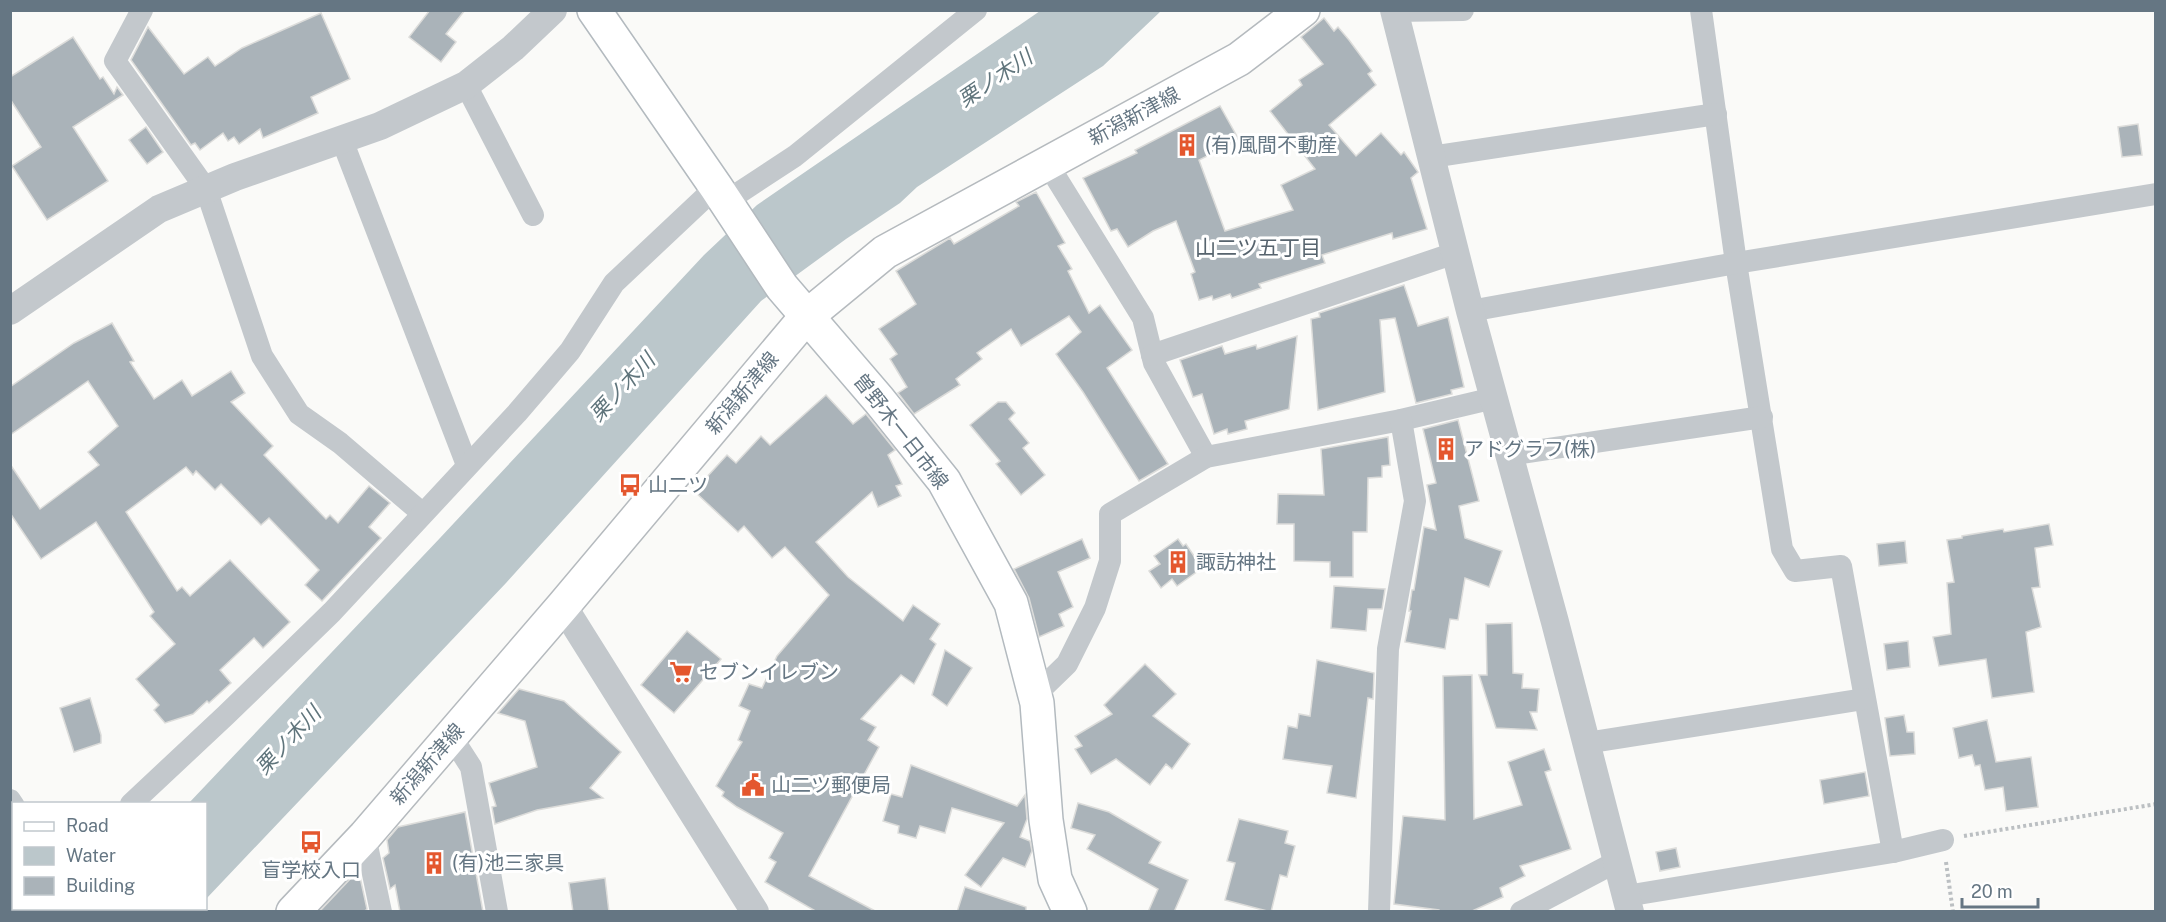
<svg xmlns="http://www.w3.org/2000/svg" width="2166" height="922" viewBox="0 0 2166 922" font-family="'Public Sans','Noto Sans JP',sans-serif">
  <rect width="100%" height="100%" fill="#fafaf8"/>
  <path fill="#bbc7cb" d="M1040 11H1161L1103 66 917 187 900 203 846 239 761 301 506 583 206 899V804H188L440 538 704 255 757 205Z"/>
  <g fill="#aab3b9" stroke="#dcdcda" stroke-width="1.5">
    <path d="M430 10H465L446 34 456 42 441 62 409 37Z"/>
    <path d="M321 13 350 79 311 97 318 113 263 138 260 129 239 144 234 137 228 141 223 133 200 150 195 143 191 145 131 60 148 27 184 74 208 57 215 66 242 48Z"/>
    <path d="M1324 18 1334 31 1338 27 1349 40 1372 71 1368 74 1376 85 1329 125 1356 156 1381 133 1401 155 1404 152 1418 172 1411 178 1427 229 1393 239 1392 233 1322 255 1325 263 1259 284 1261 288 1232 298 1230 294 1213 300 1212 296 1199 300 1191 274 1195 272 1176 221 1153 231 1128 247 1117 229 1111 231 1083 178 1137 153 1135 150 1220 106 1239 140 1199 160 1225 231 1293 210 1281 185 1315 169 1270 111 1302 85 1299 80 1323 64 1301 37Z"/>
    <path d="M73 37 100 79 103 77 114 94 117 87 123 95 73 127 108 181 47 220 12 166 41 147 10 99V77Z"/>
    <path d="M2138 124 2142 155 2122 157 2118 127Z"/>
    <path d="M146 127 163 152 147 164 129 140Z"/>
    <path d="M1036 192 1065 243 1058 246 1072 269 1068 271 1089 313 1100 305 1132 350 1107 368 1168 464 1139 481 1083 392 1056 354 1081 332 1069 316 1021 346 1011 329 977 353 982 359 956 379 960 385 914 414 898 393 907 387 890 359 897 354 879 329 916 304 896 271 950 238 954 244 1019 206 1016 202Z"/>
    <path d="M1404 285 1418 326 1448 317 1464 387 1451 390 1452 394 1416 403 1395 318 1380 320 1385 392 1318 410 1311 319 1320 317 1319 313Z"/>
    <path d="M112 323 134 361 130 362 154 399 182 380 192 396 231 371 245 393 231 402 273 446 264 455 326 519 330 515 338 523 369 486 390 503 369 527 381 538 322 601 305 585 319 570 269 518 261 525 221 484 215 490 196 471 193 475 186 467 126 512 177 591 182 587 190 596 230 560 290 622 263 648 254 638 220 670 231 683 209 703 207 701 193 714 165 723 154 710 159 705 136 679 175 644 150 616 154 612 96 522 41 559 10 513V464L40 509 99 465 88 452 118 426 88 381 10 435V387L74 343Z"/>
    <path d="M1297 336 1289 409 1245 421 1247 429 1228 434 1227 429 1214 434 1202 394 1193 397 1180 360 1222 346 1225 354 1256 345 1257 349Z"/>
    <path d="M826 395 853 424 866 414 895 450 888 455 902 484 896 486 901 496 878 507 872 492 816 542 848 577 903 621 913 605 940 624 930 639 936 644 914 684 901 675 861 719 876 727 868 740 879 747 809 876 877 912H817L765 882 776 862 769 858 783 833 737 807 722 796 724 792 716 786 742 742 738 740 750 711 739 706 749 684 762 688 777 656 829 595 785 547 772 558 744 526 738 532 694 491 727 455 736 463 761 436 770 445Z"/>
    <path d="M998 402H1006L1015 413 1009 419 1029 443 1023 448 1045 475 1021 495 996 464 1000 461 970 425Z"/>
    <path d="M1458 420 1479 501 1459 506 1465 538 1502 551 1489 587 1465 578 1458 620 1450 619 1445 649 1405 642 1411 611H1409L1412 590H1414L1424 527 1436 530 1427 485 1436 483 1423 429Z"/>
    <path d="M1388 437 1390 465 1382 466V477L1368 478 1367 532H1353V577H1330V562L1294 561V524H1277L1278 494 1324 495 1321 449Z"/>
    <path d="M2049 524 2053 545 2035 548 2040 587 2032 588 2041 627 2026 632 2034 692 1992 698 1986 659 1939 666 1933 637 1951 634 1947 583 1954 582 1947 540 1962 538V536L2003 529 2004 532Z"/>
    <path d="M1082 539 1090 558 1058 572 1073 607 1059 614 1064 626 1039 637 1029 598 1014 569Z"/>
    <path d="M1178 539 1183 546 1186 544 1202 568 1177 586 1172 579 1161 588 1149 571 1160 564 1154 556Z"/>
    <path d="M1905 541 1907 563 1879 566 1877 544Z"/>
    <path d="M1334 586 1385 589 1382 609H1368L1366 631 1331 628Z"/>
    <path d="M1512 623 1513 673 1523 674 1522 688 1539 689 1537 712H1530L1537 730 1496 728 1479 675H1487L1486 624Z"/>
    <path d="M687 631 721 659 674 713 641 685Z"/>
    <path d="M1908 641 1910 667 1887 670 1884 644Z"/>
    <path d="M945 650 972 668 947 706 932 695Z"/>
    <path d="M1317 660 1374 673 1373 699 1368 698 1356 798 1327 793 1332 766 1283 759 1288 726 1297 728 1299 714 1310 716Z"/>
    <path d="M1145 664 1176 694 1153 716 1190 744 1172 769 1166 764 1150 785 1116 759 1091 774 1075 749 1082 746 1075 736 1112 714 1104 705Z"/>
    <path d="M1472 675 1474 819 1522 805 1508 762 1544 749 1551 770 1545 772 1571 849 1520 866 1525 876 1500 888 1503 897 1470 912H1440L1439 910 1394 904 1403 816 1445 820 1443 676Z"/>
    <path d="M519 689 564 701 621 752 590 788 603 798 537 810 495 824 492 807 496 806 489 783 537 767 525 721 498 713Z"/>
    <path d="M90 698 101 735V743L74 752 60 708Z"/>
    <path d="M1904 715 1907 732H1914L1915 754 1890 756 1885 718Z"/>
    <path d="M1987 720 1996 762 2031 757 2038 807 2006 811 2003 787 1985 790 1980 765 1975 766 1972 755 1959 758 1953 728Z"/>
    <path d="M911 765 1017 806 1025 795 1027 819 1020 837 1030 841 1032 851 1025 867 1003 858 981 887 965 875 1004 823 952 808 945 833 920 826 916 838 898 833 899 826 883 821 891 794 902 797Z"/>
    <path d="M1865 772 1869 796 1824 804 1820 780Z"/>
    <path d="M1078 803 1109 812 1161 842 1149 863 1188 880 1174 912H1148L1158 889 1087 849 1095 835 1071 828Z"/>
    <path d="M465 812 483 912H400L395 885 390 889 383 858 389 853 387 840 398 827Z"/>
    <path d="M1239 819 1288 831 1285 843 1295 846 1287 877 1280 875 1271 912 1225 900 1235 863 1227 861Z"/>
    <path d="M1676 848 1680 867 1660 871 1656 852Z"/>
    <path d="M353 876 357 879 360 877 367 909 364 912H319Z"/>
    <path d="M605 878 609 912H573L569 883Z"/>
    <path d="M965 887 1026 907V912H957Z"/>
  </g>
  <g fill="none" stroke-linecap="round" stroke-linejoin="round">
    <g stroke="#b3babf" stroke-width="36">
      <path id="secondary" d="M594 10 716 187 782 287 879 400 944 481 1011 603 1037 703 1046 820 1055 879 1070 912"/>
    </g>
    <g stroke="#b5babe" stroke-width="36">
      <path id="primary" d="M293 912 365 836 563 606 806 317 885 252 1239 59 1303 10"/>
    </g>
    <g stroke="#bbbfc2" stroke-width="4" stroke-dasharray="3 3" stroke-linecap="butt">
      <path d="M1964 836 2156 804"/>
      <path d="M1946 862 1953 912"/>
    </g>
    <g stroke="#c3c8cc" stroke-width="22">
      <path d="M142 10 115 61 206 189 262 356 299 414 340 443 422 513"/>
      <path d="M1701 10 1736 263 1782 549 1795 571 1841 566 1893 852"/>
      <path d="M1394 11 1463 10"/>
      <path d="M466 85 533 215"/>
      <path d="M342 140 467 465"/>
      <path d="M1431 157 1716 114"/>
      <path d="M1047 163 1143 318 1154 363 1206 457"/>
      <path d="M725 202 795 156 976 10"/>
      <path d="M1470 311 1736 263 2156 194"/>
      <path d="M1152 355 1455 253"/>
      <path d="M1509 455 1762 417"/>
      <path d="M1035 695 1067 664 1095 608 1110 561V514L1206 457 1401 420 1494 398"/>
      <path d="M451 736 471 767 497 912"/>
      <path d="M1586 743 1864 699"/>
      <path d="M10 800 14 806"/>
      <path d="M131 804 226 715 332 612 517 413 570 351 614 283 716 187"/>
      <path d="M365 836 381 912"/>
      <path d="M1626 896 1893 852 1943 840"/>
      <path d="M31 912 33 908"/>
      <path d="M1379 912 1388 649 1415 501 1401 420"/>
      <path d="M1521 912 1616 862"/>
    </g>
    <g stroke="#c3c8cc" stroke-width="28">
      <path d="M1394 10 1470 311 1555 622 1630 912"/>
      <path d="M10 311 159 209 235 177 380 126 466 85 513 48 553 10"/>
      <path d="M563 606 755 912"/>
    </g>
    <use href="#secondary" stroke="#fff" stroke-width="33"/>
    <use href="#primary" stroke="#fff" stroke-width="33"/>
  </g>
  <defs>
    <g id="building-bare" transform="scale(1.8)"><path d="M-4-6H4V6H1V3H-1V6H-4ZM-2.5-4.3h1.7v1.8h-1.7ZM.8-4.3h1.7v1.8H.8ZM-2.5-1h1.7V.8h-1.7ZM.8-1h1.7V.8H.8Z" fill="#e4572e" stroke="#fff" stroke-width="2.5" paint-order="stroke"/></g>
    <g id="bus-bare" transform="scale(1.8)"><path d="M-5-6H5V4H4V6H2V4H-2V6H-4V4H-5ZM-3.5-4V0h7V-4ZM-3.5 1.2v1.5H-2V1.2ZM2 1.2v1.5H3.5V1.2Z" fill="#e4572e" stroke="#fff" stroke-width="2.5" paint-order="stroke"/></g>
    <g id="supermarket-bare" transform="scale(1.8)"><path d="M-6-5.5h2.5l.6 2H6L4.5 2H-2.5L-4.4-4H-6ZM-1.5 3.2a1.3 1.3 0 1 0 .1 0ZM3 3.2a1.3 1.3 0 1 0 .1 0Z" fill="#e4572e" stroke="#fff" stroke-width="2.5" paint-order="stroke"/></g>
    <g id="civic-bare" transform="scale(1.8)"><path d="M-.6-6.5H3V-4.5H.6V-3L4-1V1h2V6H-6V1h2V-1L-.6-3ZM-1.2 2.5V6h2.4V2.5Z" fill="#e4572e" stroke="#fff" stroke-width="2.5" paint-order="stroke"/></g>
  </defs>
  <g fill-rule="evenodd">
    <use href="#building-bare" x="1187" y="145"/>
    <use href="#building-bare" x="1446" y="449"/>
    <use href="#bus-bare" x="630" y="485"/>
    <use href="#building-bare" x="1178" y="562"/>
    <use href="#supermarket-bare" x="681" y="672"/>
    <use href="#civic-bare" x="753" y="785"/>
    <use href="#bus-bare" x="311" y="842"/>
    <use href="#building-bare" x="434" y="863"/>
  </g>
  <g text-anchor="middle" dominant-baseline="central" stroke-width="6" stroke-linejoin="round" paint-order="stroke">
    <g font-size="20" fill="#657683" stroke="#fff">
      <text transform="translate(1134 116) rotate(-28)">新潟新津線</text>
      <text transform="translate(742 393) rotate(-50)">新潟新津線</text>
      <text transform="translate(901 431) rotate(52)">曽野木一日市線</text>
      <text transform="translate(427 764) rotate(-49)">新潟新津線</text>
    </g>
    <g font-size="20" fill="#657683" stroke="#fff" text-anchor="start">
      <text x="1205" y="145">(有)風間不動産</text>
      <text x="1464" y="449">アドグラフ(株)</text>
      <text x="648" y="485">山二ツ</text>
      <text x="1196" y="562">諏訪神社</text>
      <text x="699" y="672">セブンイレブン</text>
      <text x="771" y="785">山二ツ郵便局</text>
      <text x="452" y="863">(有)池三家具</text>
      <text x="311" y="870" text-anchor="middle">盲学校入口</text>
    </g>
    <g font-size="21" font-style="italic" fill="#60757c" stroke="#fff">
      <text transform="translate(995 78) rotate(-34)">栗ノ木川</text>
      <text transform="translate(622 387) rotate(-47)">栗ノ木川</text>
      <text transform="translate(288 740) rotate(-47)">栗ノ木川</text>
    </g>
    <g font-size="21" fill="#57646e" stroke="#fff">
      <text x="1258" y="247">山二ツ五丁目</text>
    </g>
  </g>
  <rect width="2166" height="922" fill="none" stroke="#657683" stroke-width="24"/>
  <rect x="12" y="802" width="195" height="108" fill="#ffffff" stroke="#c1c8cd" stroke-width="1.5"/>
  <rect x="24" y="822" width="30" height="9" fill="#ffffff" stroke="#c1c8cd" stroke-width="1.5"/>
  <text x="66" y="832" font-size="18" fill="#657683">Road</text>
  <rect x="24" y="847" width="30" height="18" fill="#bbc7cb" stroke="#c1c8cd" stroke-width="1.5"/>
  <text x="66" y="862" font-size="18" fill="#657683">Water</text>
  <rect x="24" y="877" width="30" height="18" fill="#aab3b9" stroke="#c1c8cd" stroke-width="1.5"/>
  <text x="66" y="892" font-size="18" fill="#657683">Building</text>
  <path d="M1962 898v9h76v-9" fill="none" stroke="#657683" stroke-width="3"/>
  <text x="1971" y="898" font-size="18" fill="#657683" stroke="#ffffff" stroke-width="4.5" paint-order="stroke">20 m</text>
</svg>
